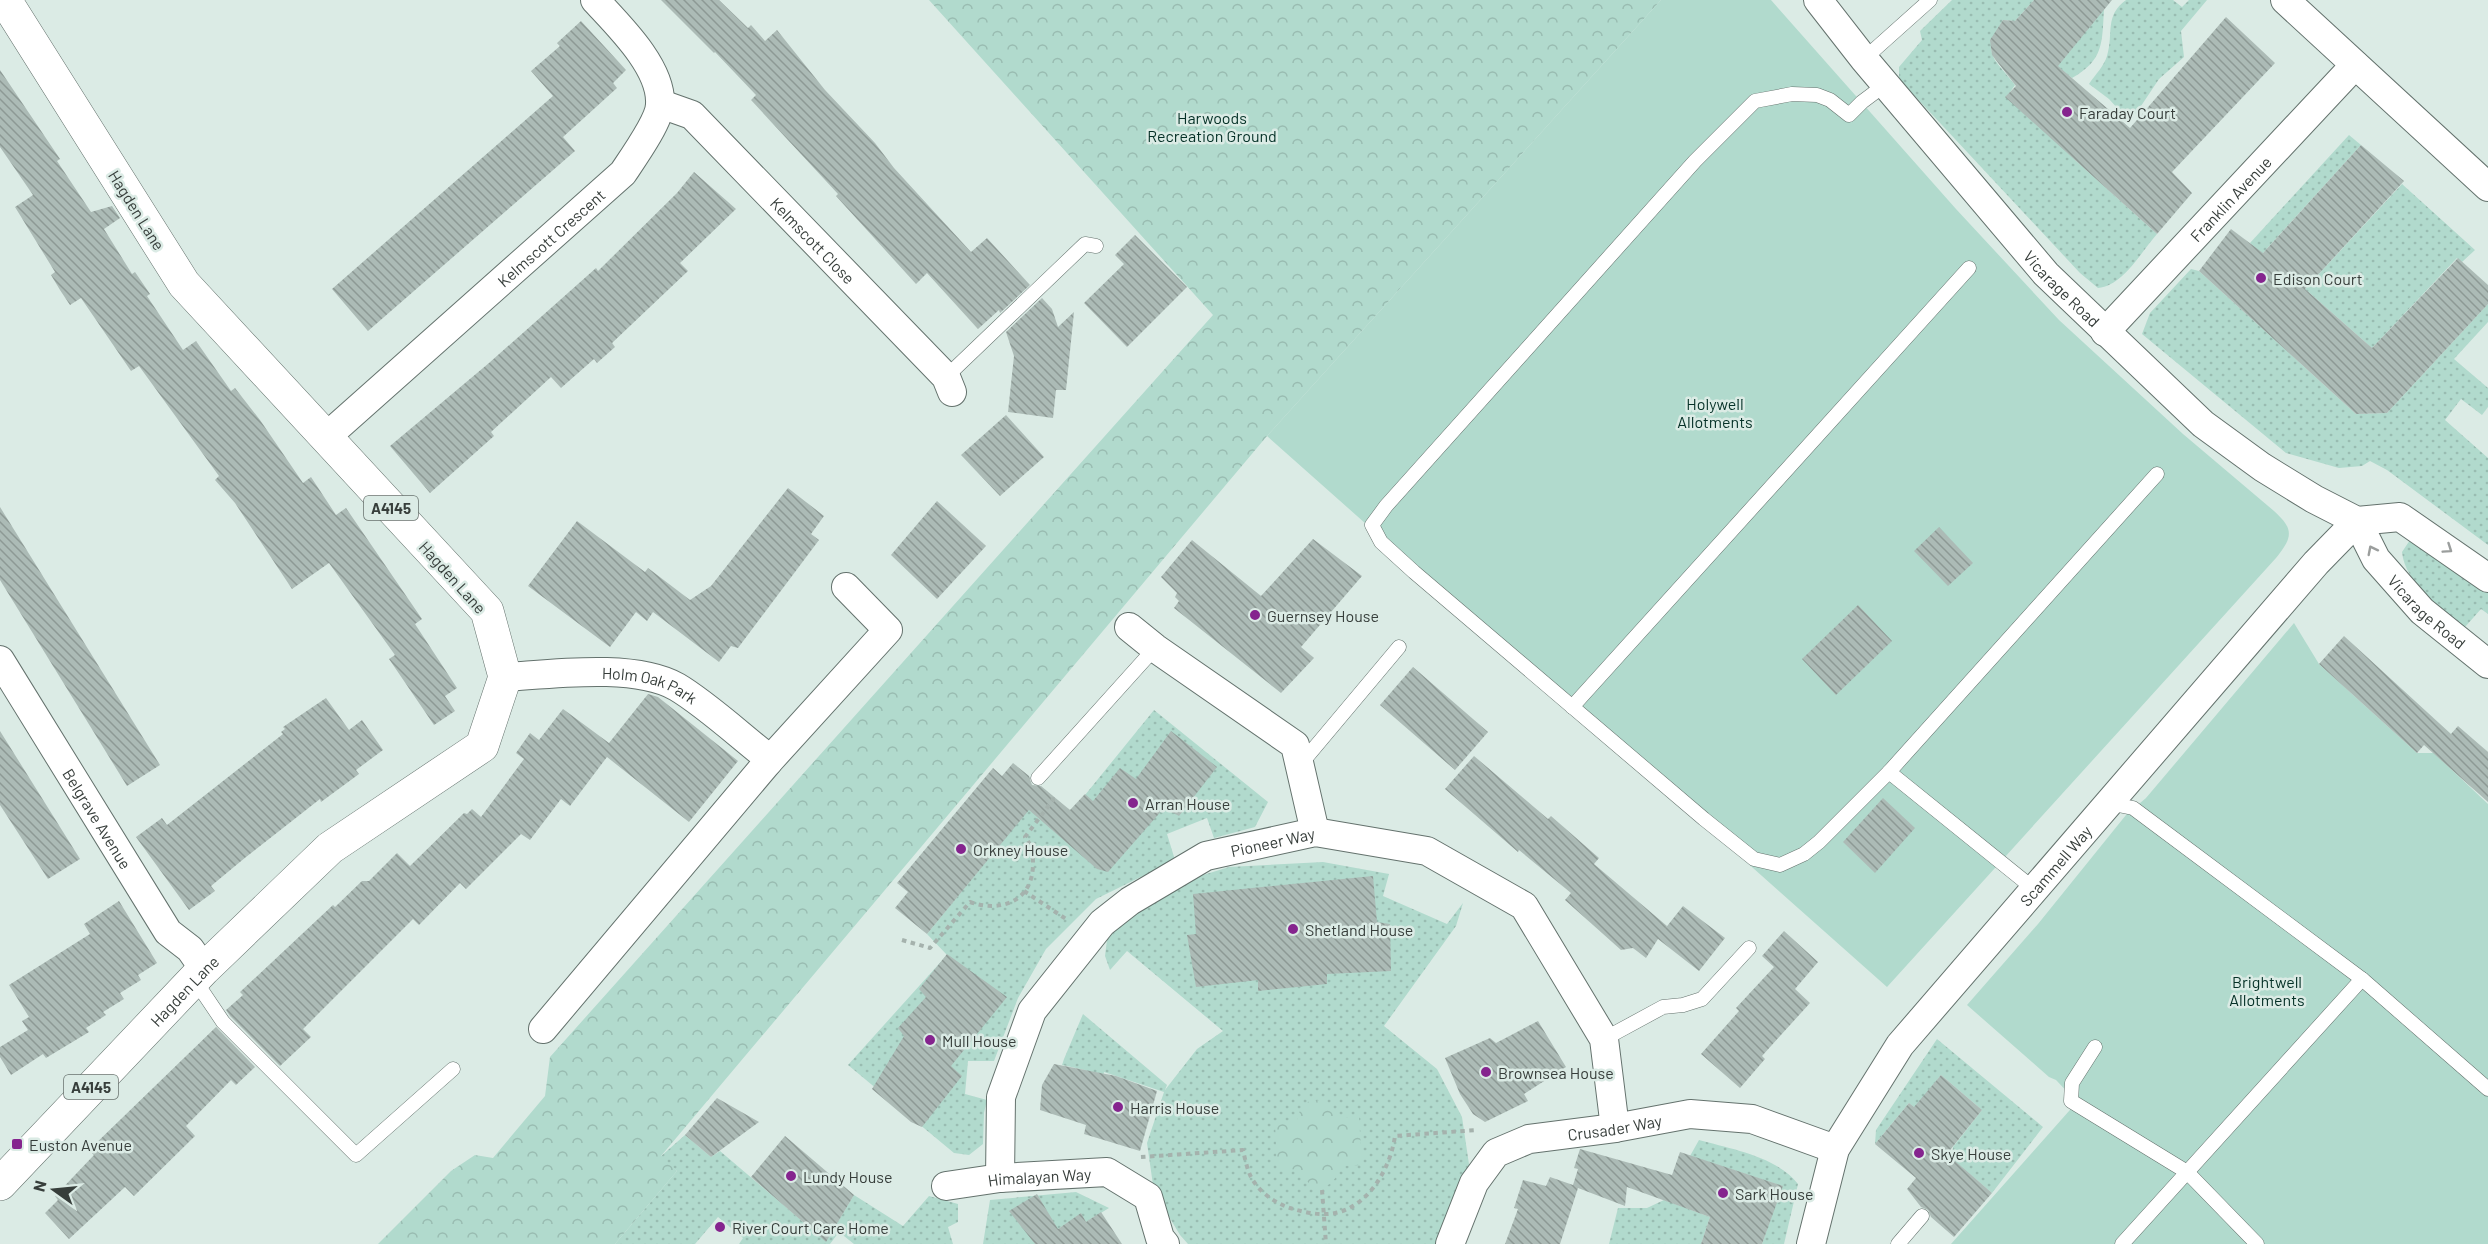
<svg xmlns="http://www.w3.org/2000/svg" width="2488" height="1244" viewBox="0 0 2488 1244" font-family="Barlow,sans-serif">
  <defs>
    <pattern id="grass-dots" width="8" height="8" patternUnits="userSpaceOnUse" patternTransform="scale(1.5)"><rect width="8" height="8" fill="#b1dacd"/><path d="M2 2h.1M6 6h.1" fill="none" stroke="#99bcb1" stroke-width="1.8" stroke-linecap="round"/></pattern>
    <pattern id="forest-crowns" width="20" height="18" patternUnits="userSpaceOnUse" patternTransform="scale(1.5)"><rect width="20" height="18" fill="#b1dacd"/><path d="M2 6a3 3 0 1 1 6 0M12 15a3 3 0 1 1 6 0" fill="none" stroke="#99bcb1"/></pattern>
    <pattern id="building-back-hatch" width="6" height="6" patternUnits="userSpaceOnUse" patternTransform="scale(1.5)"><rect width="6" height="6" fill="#acbbb6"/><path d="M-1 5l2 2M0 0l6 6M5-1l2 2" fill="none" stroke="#8d9995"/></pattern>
  </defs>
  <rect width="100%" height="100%" fill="#dbebe5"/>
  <g fill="url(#grass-dots)">
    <path d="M1952 0H2034L2015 21 2003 20C1981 55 1993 56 2015 85L2008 95 2075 160 2157 234C2141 252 2123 286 2098 288L2080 273 1899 79V67L1922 40 1920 31Z"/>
    <path d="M2126 0H2173L2182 7 2189 0H2207L2181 31 2184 57 2159 79 2137 112 2128 120 2109 99 2089 84C2095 75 2104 66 2107 56 2114 33 2104 16 2126 0Z"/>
    <path d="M2104 9C2102 43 2104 60 2072 78L2057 66Z"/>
    <path d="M2349 135 2361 145 2262 254 2250 243Z"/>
    <path d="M2402 184 2475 250 2462 262 2457 258 2372 348 2305 289Z"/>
    <path d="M2191 269 2199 271 2356 414 2387 413 2488 304V322L2454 359 2488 388V407L2482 415 2461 399 2445 420 2488 458V545L2387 470 2370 461 2362 466 2339 468 2286 453 2142 334 2150 313Z"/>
    <path d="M2410 540 2488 589V614L2481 609 2465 627C2441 609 2405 583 2402 552Z"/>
    <path d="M1154 710 1268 802 1255 827 1214 838 1207 818 1167 834 1175 860 1096 899 1046 949 1018 998 994 1061H968L965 1094 987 1100 984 1113 983 1144 969 1155 954 1153 848 1065 947 955 927 934 1045 789 1055 832Z"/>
    <path d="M1323 862 1389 874 1383 896 1447 924 1463 903 1456 926 1384 1026 1437 1069 1462 1117 1470 1171 1439 1244H1188L1180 1235 1154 1192 1147 1143 1164 1092 1104 1072 1103 1080 1085 1070 1062 1065 1064 1059 1083 1014 1167 1085 1165 1090 1197 1049 1223 1031 1127 951 1110 970 1105 956 1107 940 1120 924 1187 880 1229 867Z"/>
    <path d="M1937 1039 2043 1127 1992 1193 1952 1159 1953 1147 1982 1110 1941 1075 1924 1096 1937 1107 1927 1118 1909 1103 1875 1144 1876 1130Z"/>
    <path d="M685 1135 711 1157 720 1151 808 1226 831 1233 854 1195 903 1226 929 1196 958 1204V1222L948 1227 953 1244H854L839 1232 830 1244H739L743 1238 718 1217 695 1244H615L677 1171 660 1157Z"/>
    <path d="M1699 1140C1731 1149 1776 1156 1798 1184L1784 1244H1762L1782 1186 1690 1156Z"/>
    <path d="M1076 1192 1109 1208 1086 1222 1081 1214 1058 1229 1065 1244H983L990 1200Z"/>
    <path d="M1664 1200 1710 1217 1701 1244H1609L1618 1208H1647Z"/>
  </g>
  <g fill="url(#forest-crowns)">
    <path d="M929 0H1661L1267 436 661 1156 677 1171 615 1244H378L451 1171 475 1155 493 1158 545 1096 550 1057 1213 315Z"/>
    <path d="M1311 1100C1326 1100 1333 1105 1337 1118L1359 1117 1362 1165 1340 1166C1334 1193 1309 1195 1300 1169L1277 1170 1275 1122 1297 1121C1299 1110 1302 1106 1311 1100Z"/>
  </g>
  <g fill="#b1dacd">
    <path d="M1661 0H1771L1956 209 2059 320 2183 434 2274 511C2294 529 2293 537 2276 558L1887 987 1267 436Z"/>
    <path d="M2294 623 2319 664 2417 753H2434L2488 804V1244H1951L2077 1102 2056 1080 2049 1077 1967 1005 2038 924 2126 815 2146 798Z"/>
  </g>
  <g fill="url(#building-back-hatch)">
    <path d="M661 0H719L748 28 751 25 765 41 777 30 825 90 875 143 894 168 971 252 987 238 1030 285 1000 313 999 310 978 329 927 273 916 284 836 196 838 194 751 100 756 95 715 52 714 53Z"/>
    <path d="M2034 0H2112L2058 66 2130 128 2226 17 2275 63 2172 172 2192 193 2157 234 2005 97 2016 86 1992 55 1990 40 2003 20 2015 21Z"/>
    <path d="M581 21 626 70 613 83 617 88 563 137 575 151 368 331 332 289 553 96 531 71 560 46 557 43Z"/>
    <path d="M0 70 60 159 57 161 91 212 112 206 120 218 104 229 132 274 135 272 150 294 147 296 183 350 196 341 231 391 235 388 260 420 303 483 311 477 336 515 346 508 422 619 415 624 457 688 445 696 455 711 434 725 389 659 395 655 329 563 292 589 235 503 215 480 219 476 139 366 131 371 81 298 70 305 60 290 51 275 55 272 15 207 33 195 0 147Z"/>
    <path d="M2361 145 2404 181 2305 289 2372 348 2458 258 2488 285V304L2387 413 2356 414 2199 271 2231 229 2263 253Z"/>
    <path d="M694 172 736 209 680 263 688 271 612 343 615 347 597 363 594 359 561 388 551 377 491 432 494 436 430 493 390 446 489 363 596 268 598 271 677 193Z"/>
    <path d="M1135 235 1187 287 1127 347 1084 303 1124 264 1115 255Z"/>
    <path d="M1042 298 1052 309 1058 327 1074 312 1066 390H1056L1053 418 1008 412 1014 356 1006 332Z"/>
    <path d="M1006 415 1044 457 1000 496 961 455Z"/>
    <path d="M788 488 824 516 811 534 819 540 738 648 731 646 719 662 653 612 647 621 636 612 610 647 528 586 577 521 645 572 648 568 690 600 711 586Z"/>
    <path d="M937 501 986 546 937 599 891 555Z"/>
    <path d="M0 507 160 765 127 786 0 580Z"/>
    <path d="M1939 527 1973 563 1948 586 1914 551Z"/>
    <path d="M1313 539 1362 576 1301 647 1314 658 1281 693 1174 608 1179 601 1175 597 1177 593 1161 577 1192 540 1261 596Z"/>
    <path d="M1858 605 1892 641 1836 695 1802 659Z"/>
    <path d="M2344 636 2451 734 2458 726 2488 752V802L2424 745 2417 753 2319 664Z"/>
    <path d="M1413 667 1488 732 1455 770 1380 705Z"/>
    <path d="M648 694 658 697 738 761 689 822 607 757 570 806 561 799 530 840 521 834 466 889 460 883 419 925 413 919 303 1029 311 1037 280 1066 230 1016 226 1010 243 995 240 992 333 905 335 907 362 881H369L397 853 410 866 464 813 467 814 472 809 481 817 524 759 516 753 530 733 539 740 563 709 609 743Z"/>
    <path d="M326 698 349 730 362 720 383 750 356 770 359 774 321 802 320 799 246 857 211 886 215 891 189 910 136 837 162 818 167 825 283 734 281 732 285 729 283 727Z"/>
    <path d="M0 731 80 859 48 879 0 805Z"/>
    <path d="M1171 731 1217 767 1179 816 1164 808 1108 872 1097 869 1029 810 927 934 895 908 908 892 897 883 993 768 1002 776 1013 763 1029 776 1032 785 1041 786 1070 810 1085 794 1093 801 1120 768 1136 779Z"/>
    <path d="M1474 756 1548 819 1551 816 1599 858 1594 864 1667 926 1664 930 1683 906 1725 938 1699 971 1658 939 1646 958 1633 948 1621 950 1565 900 1571 893 1519 850 1518 852 1445 789Z"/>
    <path d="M1883 798 1915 828 1875 873 1843 842Z"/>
    <path d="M1373 876 1377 922 1390 924 1391 971 1327 974V984L1258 991V980L1196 987 1187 935 1196 934 1193 894Z"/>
    <path d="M119 901 157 963 138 975 141 980 120 993 124 999 103 1012 106 1015 86 1028 89 1032 46 1058 43 1054 11 1075 0 1057V1047L28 1030 22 1021 29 1017 9 985 90 934 84 924Z"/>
    <path d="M1784 931 1818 962 1795 989 1810 1003 1762 1056 1765 1059 1740 1088 1701 1054 1739 1011 1736 1008 1774 967 1762 956Z"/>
    <path d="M947 954 1007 997 951 1066 962 1076 922 1127 911 1122 872 1089 904 1036 898 1028 926 997 919 989Z"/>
    <path d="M1538 1021 1566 1067 1524 1094 1528 1101 1485 1122 1473 1114 1460 1094 1445 1058 1490 1038 1496 1043Z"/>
    <path d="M216 1027 255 1067 236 1085 231 1080 186 1126 195 1136 134 1196 125 1187 69 1239 45 1213 58 1200 55 1196 94 1155 89 1150Z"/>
    <path d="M1054 1064 1116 1076 1157 1091 1140 1151 1084 1134 1086 1125 1040 1110 1042 1085Z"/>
    <path d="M1941 1075 1982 1110 1947 1154 1992 1193 1954 1237 1931 1217 1928 1210 1921 1207 1907 1189 1916 1178 1875 1144 1909 1103 1914 1107Z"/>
    <path d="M717 1098 759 1122 711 1157 685 1135Z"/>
    <path d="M785 1136 854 1195 826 1242 751 1177Z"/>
    <path d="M1580 1149 1672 1175 1680 1152 1783 1186 1762 1244H1701L1710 1217 1627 1187 1625 1206 1578 1188 1560 1244H1505L1518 1209 1514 1208 1523 1180 1546 1186 1550 1177 1573 1185 1578 1169 1574 1168Z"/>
    <path d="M1037 1194 1058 1229 1081 1213 1086 1222 1101 1212 1122 1244H1035L1009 1211Z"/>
  </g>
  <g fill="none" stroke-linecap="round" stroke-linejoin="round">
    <g stroke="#64726d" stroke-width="15">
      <g id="lane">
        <path d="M1864 59 1930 0"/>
        <path d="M1886 84 1862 102 1849 115 1830 100 1817 95 1792 94 1755 101 1695 161 1386 506 1372 525 1381 542 1414 572 1704 819 1754 859 1780 865 1804 854 1819 842 1889 772 2034 889"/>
        <path d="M946 377 1085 244 1096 246"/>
        <path d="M1572 707 1969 268"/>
        <path d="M1300 765 1399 647"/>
        <path d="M1889 772 2157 474"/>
        <path d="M1038 778 1155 648"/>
        <path d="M2108 803 2133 808 2362 979 2488 1089"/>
        <path d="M194 979 223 1022 356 1155 453 1069"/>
        <path d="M1604 1039 1663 1007 1683 1005 1702 999 1749 948"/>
        <path d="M2095 1047 2072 1083 2071 1101 2187 1172 2257 1244"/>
        <path d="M1898 1244 1922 1216"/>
        <path d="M2122 1244 2362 979"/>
      </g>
    </g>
    <g stroke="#64726d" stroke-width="30">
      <g id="street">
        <path id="s1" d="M1818 0 1864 59 2046 274 2203 424 2262 467 2314 499 2357 521 2400 517 2488 578"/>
        <path d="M2285 0 2488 187"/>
        <path id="s2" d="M661 104 692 115 946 377 952 392"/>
        <path id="s3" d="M2105 332 2355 65"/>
        <path id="s4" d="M325 438 623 173C633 158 660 120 660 104 662 67 618 25 595 0"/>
        <path id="s5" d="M2357 521 2376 559 2422 611 2488 664"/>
        <path d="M1129 627 1155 648 1295 745 1315 832"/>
        <path id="s6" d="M0 660 168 932 190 949 204 969"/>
        <path id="s7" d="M505 677C553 674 635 663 677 687 704 703 736 732 761 752L768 762"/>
        <path d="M543 1029 768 762 888 630 846 587"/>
        <path id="s8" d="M1000 1178 1001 1097 1032 1011 1102 923 1130 901 1206 856 1315 832 1427 851 1524 906 1604 1039 1615 1128"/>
        <path id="s9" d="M946 1186 1000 1178 1107 1172 1148 1197 1160 1238 1165 1244"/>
        <path id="s10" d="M1450 1244 1474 1183 1496 1153 1529 1139 1615 1128 1690 1114 1752 1119 1835 1149"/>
        <path id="s11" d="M1811 1244 1835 1149 1900 1045 2316 563 2357 521"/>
      </g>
    </g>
    <g stroke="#64726d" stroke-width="34">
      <g id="primary">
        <path id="s12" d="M0 1184 204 969 330 848 482 746 505 677 487 611 184 284 5 0"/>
      </g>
    </g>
    <g stroke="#a5b2ad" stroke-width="4" stroke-dasharray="4.5 4.5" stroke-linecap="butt">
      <path d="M1024 891 1066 919"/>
      <path d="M902 940 930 948 970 902C1001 913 1033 901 1033 864 1033 854 1032 845 1025 837L1053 800 1052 795"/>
      <path d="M1141 1157 1243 1150C1245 1159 1247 1169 1251 1177 1259 1192 1275 1203 1290 1208 1300 1211 1311 1214 1322 1214 1363 1216 1390 1172 1395 1136L1477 1130"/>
      <path d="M1322 1190 1326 1244"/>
    </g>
    <use href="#lane" stroke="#fff" stroke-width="14"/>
    <use href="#street" stroke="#fff" stroke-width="28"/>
    <use href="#primary" stroke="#fff" stroke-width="33"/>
  </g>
  <defs><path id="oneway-chevron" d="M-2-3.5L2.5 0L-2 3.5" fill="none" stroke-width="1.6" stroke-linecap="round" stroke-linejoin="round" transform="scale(1.5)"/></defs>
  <g stroke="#9b9e9d">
    <use href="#oneway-chevron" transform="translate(2448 549) rotate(34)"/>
    <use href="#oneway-chevron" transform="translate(2372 550) rotate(-117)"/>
  </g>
  <g fill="#85248e" stroke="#dbebe5" stroke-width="2">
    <circle cx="2067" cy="112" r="6"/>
    <circle cx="2261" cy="278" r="6"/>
    <circle cx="1255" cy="615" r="6"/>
    <circle cx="1133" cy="803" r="6"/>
    <circle cx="961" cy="849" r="6"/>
    <circle cx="1293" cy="929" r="6"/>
    <circle cx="930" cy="1040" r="6"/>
    <circle cx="1486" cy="1072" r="6"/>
    <circle cx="1118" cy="1107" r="6"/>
    <rect x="11" y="1138" width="12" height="12" rx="3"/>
    <circle cx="1919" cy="1153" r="6"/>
    <circle cx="791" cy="1176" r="6"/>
    <circle cx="1723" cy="1193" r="6"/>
    <circle cx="720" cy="1227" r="6"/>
  </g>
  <g text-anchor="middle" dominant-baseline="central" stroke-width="5" stroke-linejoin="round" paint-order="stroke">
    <g fill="#dbebe5" stroke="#68726e" stroke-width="1.5">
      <rect x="364" y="496" width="54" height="24" rx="4.5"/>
      <rect x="64" y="1075" width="54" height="24" rx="4.5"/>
    </g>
    <g font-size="15" font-weight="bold" fill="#373e3b">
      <text x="391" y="508">A4145</text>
      <text x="91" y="1087">A4145</text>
    </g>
    <g font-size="16" fill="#373e3b" stroke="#dbebe5" text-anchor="start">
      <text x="2079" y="112">Faraday Court</text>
      <text x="2273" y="278">Edison Court</text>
      <text x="1267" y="615">Guernsey House</text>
      <text x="1145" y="803">Arran House</text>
      <text x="973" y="849">Orkney House</text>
      <text x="1305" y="929">Shetland House</text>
      <text x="942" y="1040">Mull House</text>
      <text x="1498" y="1072">Brownsea House</text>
      <text x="1130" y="1107">Harris House</text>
      <text x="29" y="1144">Euston Avenue</text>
      <text x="1931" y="1153">Skye House</text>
      <text x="803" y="1176">Lundy House</text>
      <text x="1735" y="1193">Sark House</text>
      <text x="732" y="1227">River Court Care Home</text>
    </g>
    <g font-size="16" fill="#053127" stroke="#dbebe5">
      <text x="1212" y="117">Harwoods<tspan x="1212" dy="18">Recreation Ground</tspan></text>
      <text x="1715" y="403">Holywell<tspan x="1715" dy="18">Allotments</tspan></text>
      <text x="2267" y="981">Brightwell<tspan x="2267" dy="18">Allotments</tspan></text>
    </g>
    <g font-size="16" fill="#373e3b" stroke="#dbebe5">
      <text stroke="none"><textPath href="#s3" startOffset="183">Franklin Avenue</textPath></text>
      <text transform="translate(137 210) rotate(58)">Hagden Lane</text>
      <text stroke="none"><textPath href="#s4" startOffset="302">Kelmscott Crescent</textPath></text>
      <text stroke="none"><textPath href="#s2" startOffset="207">Kelmscott Close</textPath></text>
      <text stroke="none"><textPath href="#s1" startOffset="378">Vicarage Road</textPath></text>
      <text transform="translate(453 577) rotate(48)">Hagden Lane</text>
      <text stroke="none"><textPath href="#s5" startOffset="116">Vicarage Road</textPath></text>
      <text stroke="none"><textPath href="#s7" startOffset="147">Holm Oak Park</textPath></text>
      <text stroke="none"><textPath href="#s6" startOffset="186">Belgrave Avenue</textPath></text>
      <text stroke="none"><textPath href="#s8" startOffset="477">Pioneer Way</textPath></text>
      <text stroke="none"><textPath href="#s11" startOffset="458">Scammell Way</textPath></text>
      <text stroke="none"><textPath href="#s12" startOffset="267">Hagden Lane</textPath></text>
      <text stroke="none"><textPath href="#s10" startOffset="225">Crusader Way</textPath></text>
      <text stroke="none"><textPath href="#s9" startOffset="94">Himalayan Way</textPath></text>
    </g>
  </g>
  <g transform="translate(54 1190) rotate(285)" stroke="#dbebe5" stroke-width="4.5" paint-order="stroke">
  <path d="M0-4.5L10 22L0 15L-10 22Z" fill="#373e3b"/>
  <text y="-9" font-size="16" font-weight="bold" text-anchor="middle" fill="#373e3b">N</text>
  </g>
</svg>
